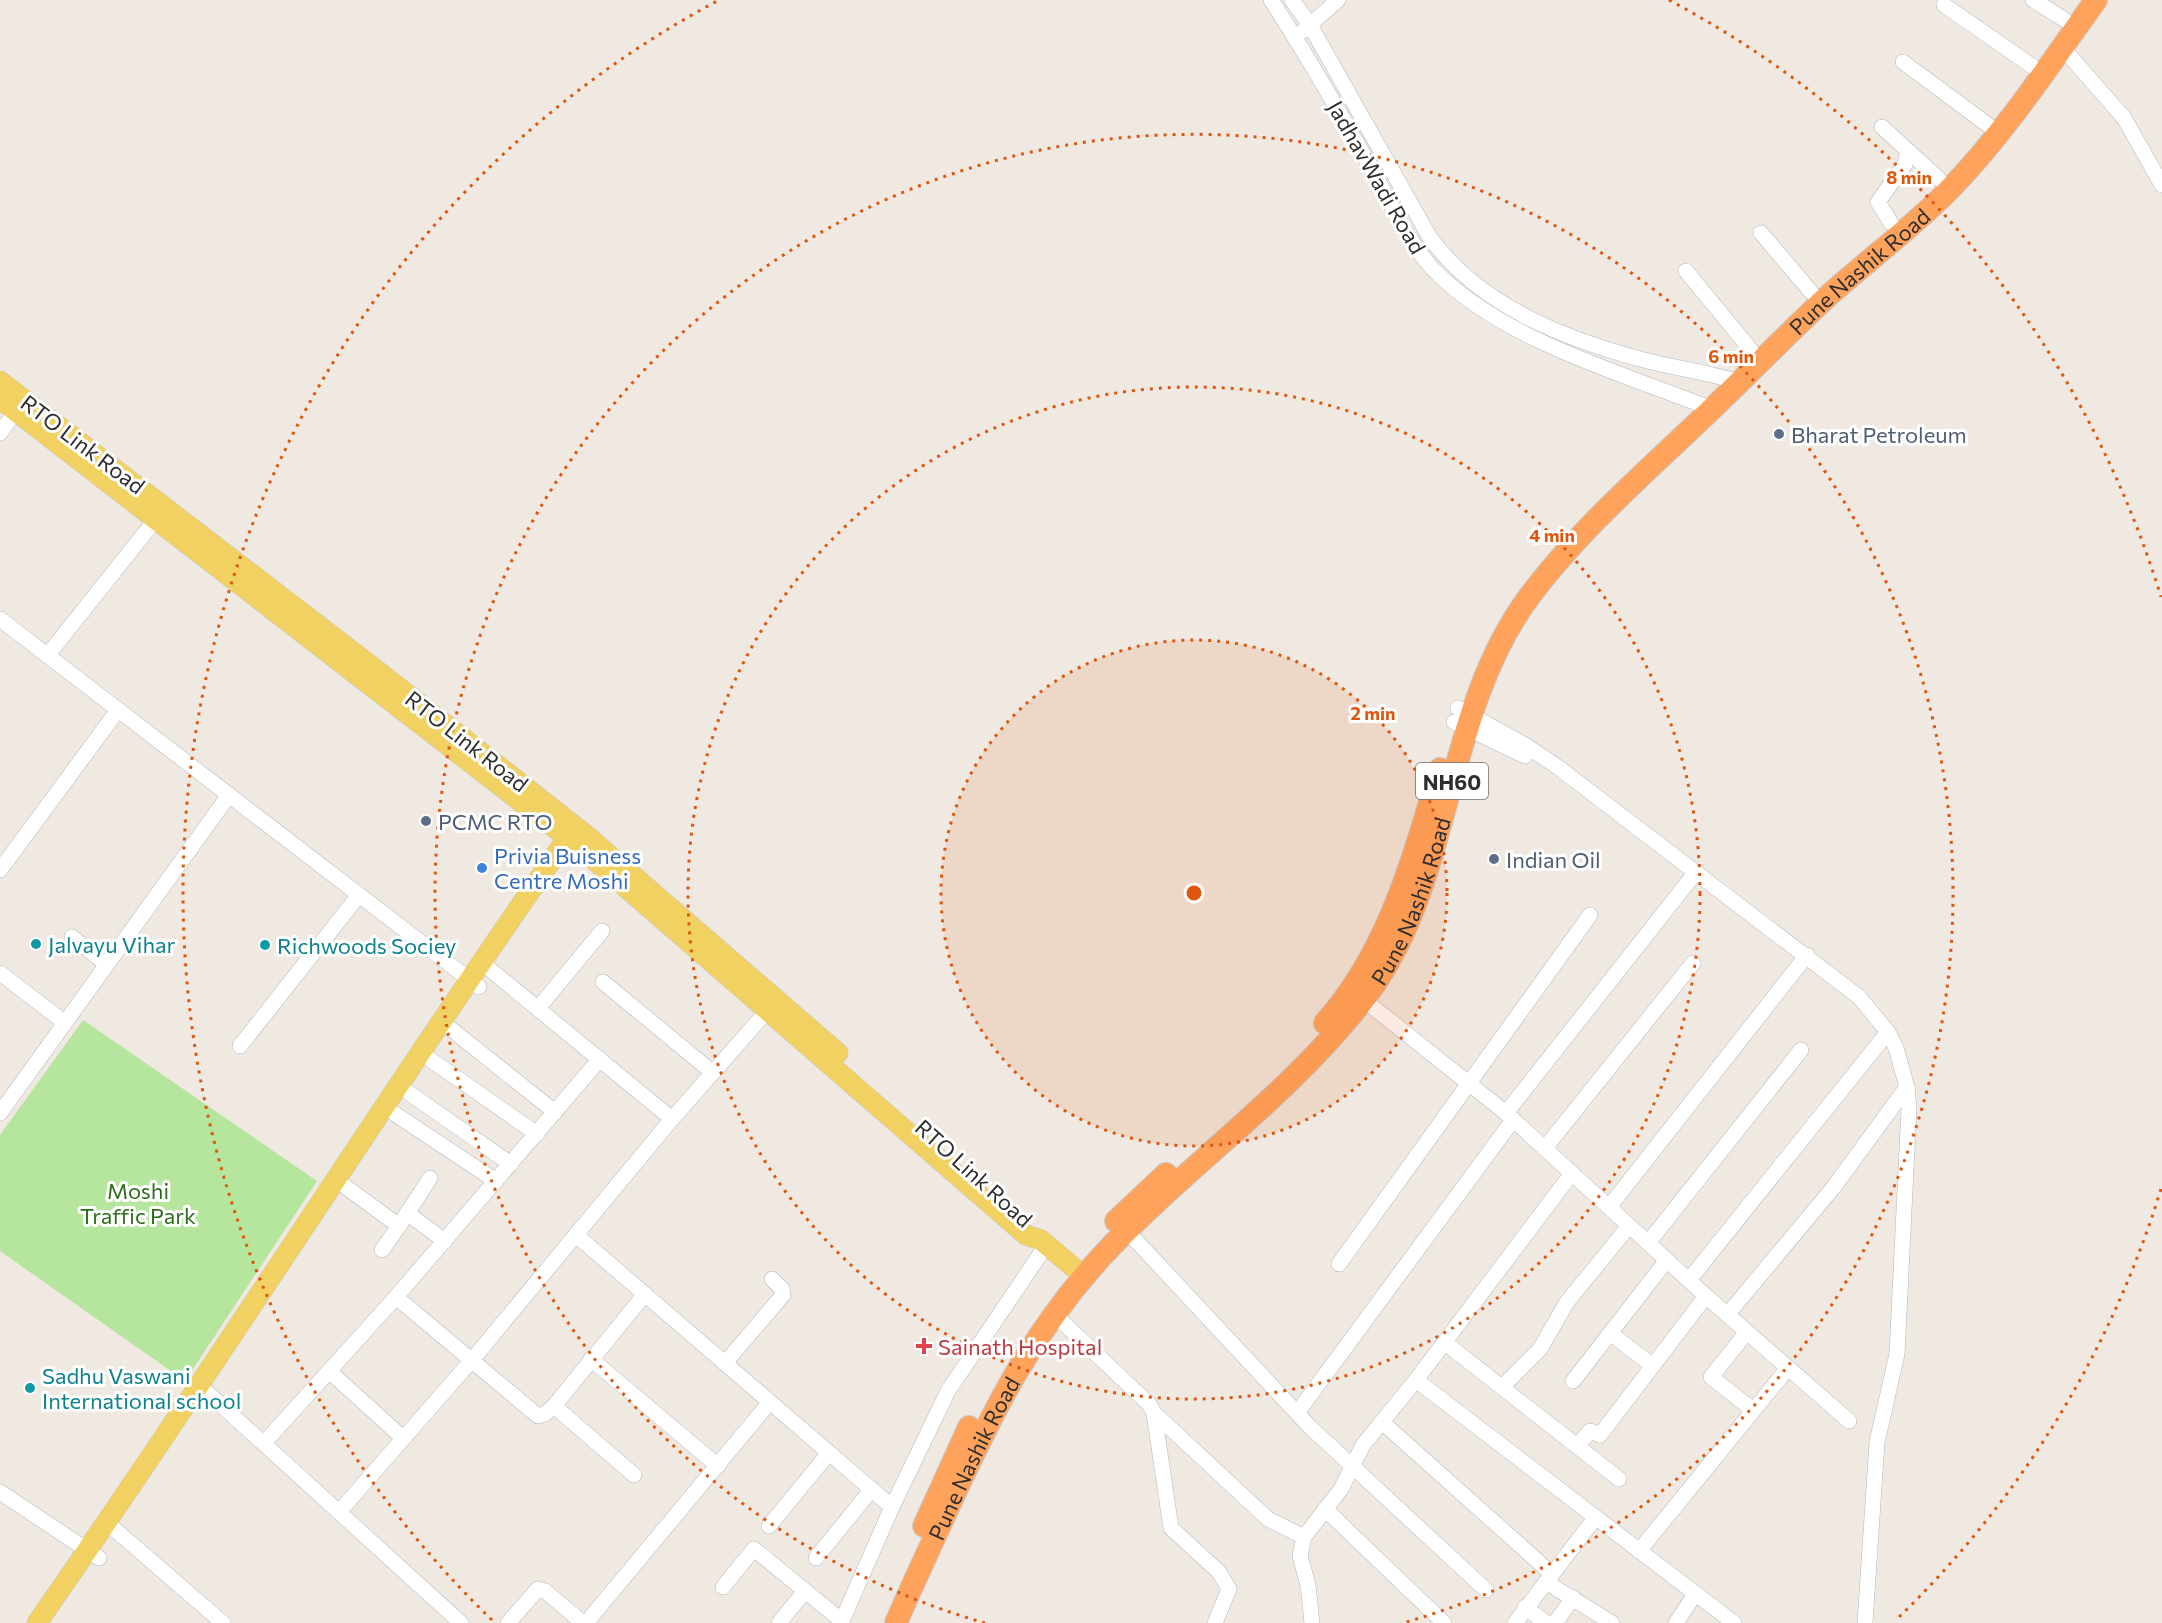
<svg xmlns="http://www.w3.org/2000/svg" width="2162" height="1623" viewBox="0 0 2162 1623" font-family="Commissioner,sans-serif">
  <rect width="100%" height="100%" fill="#efe9e1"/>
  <path fill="#b6e59e" d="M83 1020 317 1181 185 1381 0 1251V1135Z"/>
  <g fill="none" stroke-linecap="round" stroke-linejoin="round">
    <g stroke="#b4b7c1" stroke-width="16">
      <g id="minor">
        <path d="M1271 0C1307 55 1339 111 1371 168 1392 205 1409 247 1440 276 1509 342 1624 374 1712 409"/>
        <path d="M1292 0 1310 25 1429 236C1477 304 1562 338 1640 359 1673 368 1707 372 1739 382"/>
        <path d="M2033 0 2065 20"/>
        <path d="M1944 5 2032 66"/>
        <path d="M1303 31 1338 0"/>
        <path d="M2062 47 2124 118 2162 185"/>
        <path d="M1903 62 1988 125"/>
        <path d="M1882 127 1939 179"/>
        <path d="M1891 223 1878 202 1905 164 1908 151"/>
        <path d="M1761 233 1812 293"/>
        <path d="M1686 271 1751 350 1758 364"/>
        <path d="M0 433 16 411"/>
        <path d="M0 619 479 987"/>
        <path d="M47 656 156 519"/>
        <path d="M1458 708 1525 745 1559 768 1859 997 1888 1032 1896 1048 1907 1087 1909 1108 1897 1354 1877 1442 1865 1623"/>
        <path d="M1454 722 1525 756"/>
        <path d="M0 870 118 710"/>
        <path d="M72 937 106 964"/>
        <path d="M481 962 672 1119"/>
        <path d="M0 973 64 1022"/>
        <path d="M603 982 712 1072"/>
        <path d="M1364 1000 1506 1113 1706 1296 1849 1421"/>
        <path d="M539 1007 602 931"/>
        <path d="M451 1029 555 1112"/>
        <path d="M240 1046 359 895"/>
        <path d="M431 1060 537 1134"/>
        <path d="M409 1093 511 1164"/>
        <path d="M0 1113 229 795"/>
        <path d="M1506 1113 1696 872"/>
        <path d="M395 1114 496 1181"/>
        <path d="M1545 1148 1693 963"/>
        <path d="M346 1187 399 1226 430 1178"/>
        <path d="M1609 1207 1807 955"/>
        <path d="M407 1213 445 1241"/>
        <path d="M1127 1231 1310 1427 1486 1590"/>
        <path d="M576 1235 892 1507"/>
        <path d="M1648 1243 1801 1050"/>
        <path d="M382 1250 399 1226"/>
        <path d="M1339 1264 1590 915"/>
        <path d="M1689 1280 1888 1032"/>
        <path d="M396 1297 538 1416 545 1414 554 1406 645 1294"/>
        <path d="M1054 1314 1149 1404 1154 1413 1171 1528 1219 1572 1229 1589 1215 1623"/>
        <path d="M1727 1315 1833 1188 1907 1087"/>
        <path d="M1747 1332 1711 1377 1753 1410"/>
        <path d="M1610 1333 1653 1366"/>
        <path d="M1444 1342 1619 1479"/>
        <path d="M591 1359 718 1466"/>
        <path d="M725 1363 783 1295 782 1289 772 1279"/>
        <path d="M330 1372 403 1438"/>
        <path d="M1416 1380 1572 1173"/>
        <path d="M1573 1381 1667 1260"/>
        <path d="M199 1385 461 1623"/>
        <path d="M1503 1386 1540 1349 1567 1302 1629 1226"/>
        <path d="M554 1406 634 1475"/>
        <path d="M1154 1413 1268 1519 1304 1537"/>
        <path d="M1297 1413 1513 1120"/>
        <path d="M1382 1422 1552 1574"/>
        <path d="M264 1443 396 1297 600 1059"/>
        <path d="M1577 1446 1590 1431 1600 1435 1706 1296"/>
        <path d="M0 1492 99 1558"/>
        <path d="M1325 1509 1444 1623"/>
        <path d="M339 1512 472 1360 672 1119 775 1002"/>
        <path d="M105 1521 223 1623"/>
        <path d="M769 1526 829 1453"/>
        <path d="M1639 1551 1788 1368"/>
        <path d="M816 1558 872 1489"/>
        <path d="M1546 1582 1612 1623"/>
        <path d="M723 1587 754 1549 842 1621"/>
        <path d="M1525 1607 1546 1623"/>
        <path d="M508 1623 538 1589 545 1591 583 1623"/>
        <path d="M586 1623 770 1402"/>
        <path d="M779 1623 805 1591"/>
        <path d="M841 1623 892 1507 948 1391 1047 1244"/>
        <path d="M1312 1623 1308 1585 1300 1556 1304 1537 1341 1489 1363 1445 1416 1380 1734 1623"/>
        <path d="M1515 1623 1595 1518"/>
        <path d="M1555 1623 1573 1598"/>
        <path d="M1676 1623 1695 1594"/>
      </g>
    </g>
    <g stroke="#c9c9c9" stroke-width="21">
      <g id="major">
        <path d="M0 381 383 675 586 835 838 1053"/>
        <path d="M0 399 578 846 1026 1235 1041 1240 1073 1267"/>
        <path d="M37 1623C220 1361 391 1089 575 827"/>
      </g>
    </g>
    <g stroke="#c9c9c9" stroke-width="24">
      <g id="highway">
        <path d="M1325 1023C1389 951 1413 859 1440 769"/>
        <path d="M1116 1221 1166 1174"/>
        <path d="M924 1526 969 1427"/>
        <path id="s1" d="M896 1623C912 1585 930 1548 947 1510 992 1413 1029 1336 1102 1256 1184 1168 1285 1099 1360 1004 1455 886 1440 717 1529 597 1576 534 1637 480 1694 426 1739 384 1782 339 1827 297 1868 260 1913 227 1951 188 2006 131 2050 64 2096 0"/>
      </g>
    </g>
    <use href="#minor" stroke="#fff" stroke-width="15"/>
    <use href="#major" stroke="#f2d163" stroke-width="20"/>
    <use href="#highway" stroke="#ffa35c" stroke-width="22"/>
  </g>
  <circle cx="1194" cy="893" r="253" fill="#df570e" fill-opacity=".12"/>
  <g fill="none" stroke="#df570e" stroke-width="3" stroke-dasharray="3 6">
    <circle cx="1194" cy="893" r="253"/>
    <circle cx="1194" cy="893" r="506"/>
    <path d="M985 1623A759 759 0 1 1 1403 1623"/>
    <path d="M2161 1189A1011 1011 0 0 1 1896 1620M492 1620A1011 1011 0 0 1 719 0M1669 0A1011 1011 0 0 1 2161 597"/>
  </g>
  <g fill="#5c6f8a" stroke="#fff" stroke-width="2">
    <circle cx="1779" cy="434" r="6"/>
    <circle cx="426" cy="821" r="6"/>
    <circle cx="1494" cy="859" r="6"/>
  </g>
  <circle fill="#3f7fe0" stroke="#fff" stroke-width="2" cx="482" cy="868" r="6"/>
  <g fill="#0f9aa8" stroke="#fff" stroke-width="2">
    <circle cx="36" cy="944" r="6"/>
    <circle cx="265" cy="945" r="6"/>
    <circle cx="30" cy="1388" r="6"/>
  </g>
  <path fill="#e0444e" stroke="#fff" stroke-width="2" d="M921 1337h6v6h6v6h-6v6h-6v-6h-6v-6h6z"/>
  <g text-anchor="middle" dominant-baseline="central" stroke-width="6" stroke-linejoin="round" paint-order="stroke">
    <rect fill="#fff" stroke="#6d6d6d" stroke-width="1.5" x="1416" y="763" width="72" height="36" rx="4.5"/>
    <g font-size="21" font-weight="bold" fill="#2e2e2e">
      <text x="1452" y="781">NH60</text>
    </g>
    <g font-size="22" fill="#2e2e2e" stroke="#fff">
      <text transform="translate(1377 177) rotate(60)">JadhavWadi Road</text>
      <text stroke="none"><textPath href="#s1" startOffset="1692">Pune Nashik Road</textPath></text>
      <text transform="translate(83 444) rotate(37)">RTO Link Road</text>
      <text transform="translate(467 741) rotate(38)">RTO Link Road</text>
      <text stroke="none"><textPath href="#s1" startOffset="900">Pune Nashik Road</textPath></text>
      <text transform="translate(974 1173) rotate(42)">RTO Link Road</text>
      <text stroke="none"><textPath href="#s1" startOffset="182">Pune Nashik Road</textPath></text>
    </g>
    <g font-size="22" fill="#4e5e75" stroke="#fff" text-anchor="start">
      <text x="1791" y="434">Bharat Petroleum</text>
      <text x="438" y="821">PCMC RTO</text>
      <text x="1506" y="859">Indian Oil</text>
    </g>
    <g font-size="22" fill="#366cbe" stroke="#fff" text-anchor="start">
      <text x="494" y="855">Privia Buisness<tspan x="494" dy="25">Centre Moshi</tspan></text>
    </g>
    <g font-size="22" fill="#0d838f" stroke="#fff" text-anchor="start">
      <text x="48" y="944">Jalvayu Vihar</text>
      <text x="277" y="945">Richwoods Sociey</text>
      <text x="42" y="1375">Sadhu Vaswani<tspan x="42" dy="25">International school</tspan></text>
    </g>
    <g font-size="22" fill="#2c6e1b" stroke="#fff">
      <text x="138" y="1190">Moshi<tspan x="138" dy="25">Traffic Park</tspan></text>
    </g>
    <g font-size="22" fill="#be3a42" stroke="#fff" text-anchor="start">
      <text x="938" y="1346">Sainath Hospital</text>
    </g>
  </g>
  <circle cx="1194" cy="893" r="9" fill="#df570e" stroke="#fff" stroke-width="3"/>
  <g font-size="18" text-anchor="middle" font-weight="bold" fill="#df570e" stroke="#fff" stroke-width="6" stroke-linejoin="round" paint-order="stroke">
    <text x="1909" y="184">8 min</text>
    <text x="1731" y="363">6 min</text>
    <text x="1552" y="542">4 min</text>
    <text x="1373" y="720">2 min</text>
  </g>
</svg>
